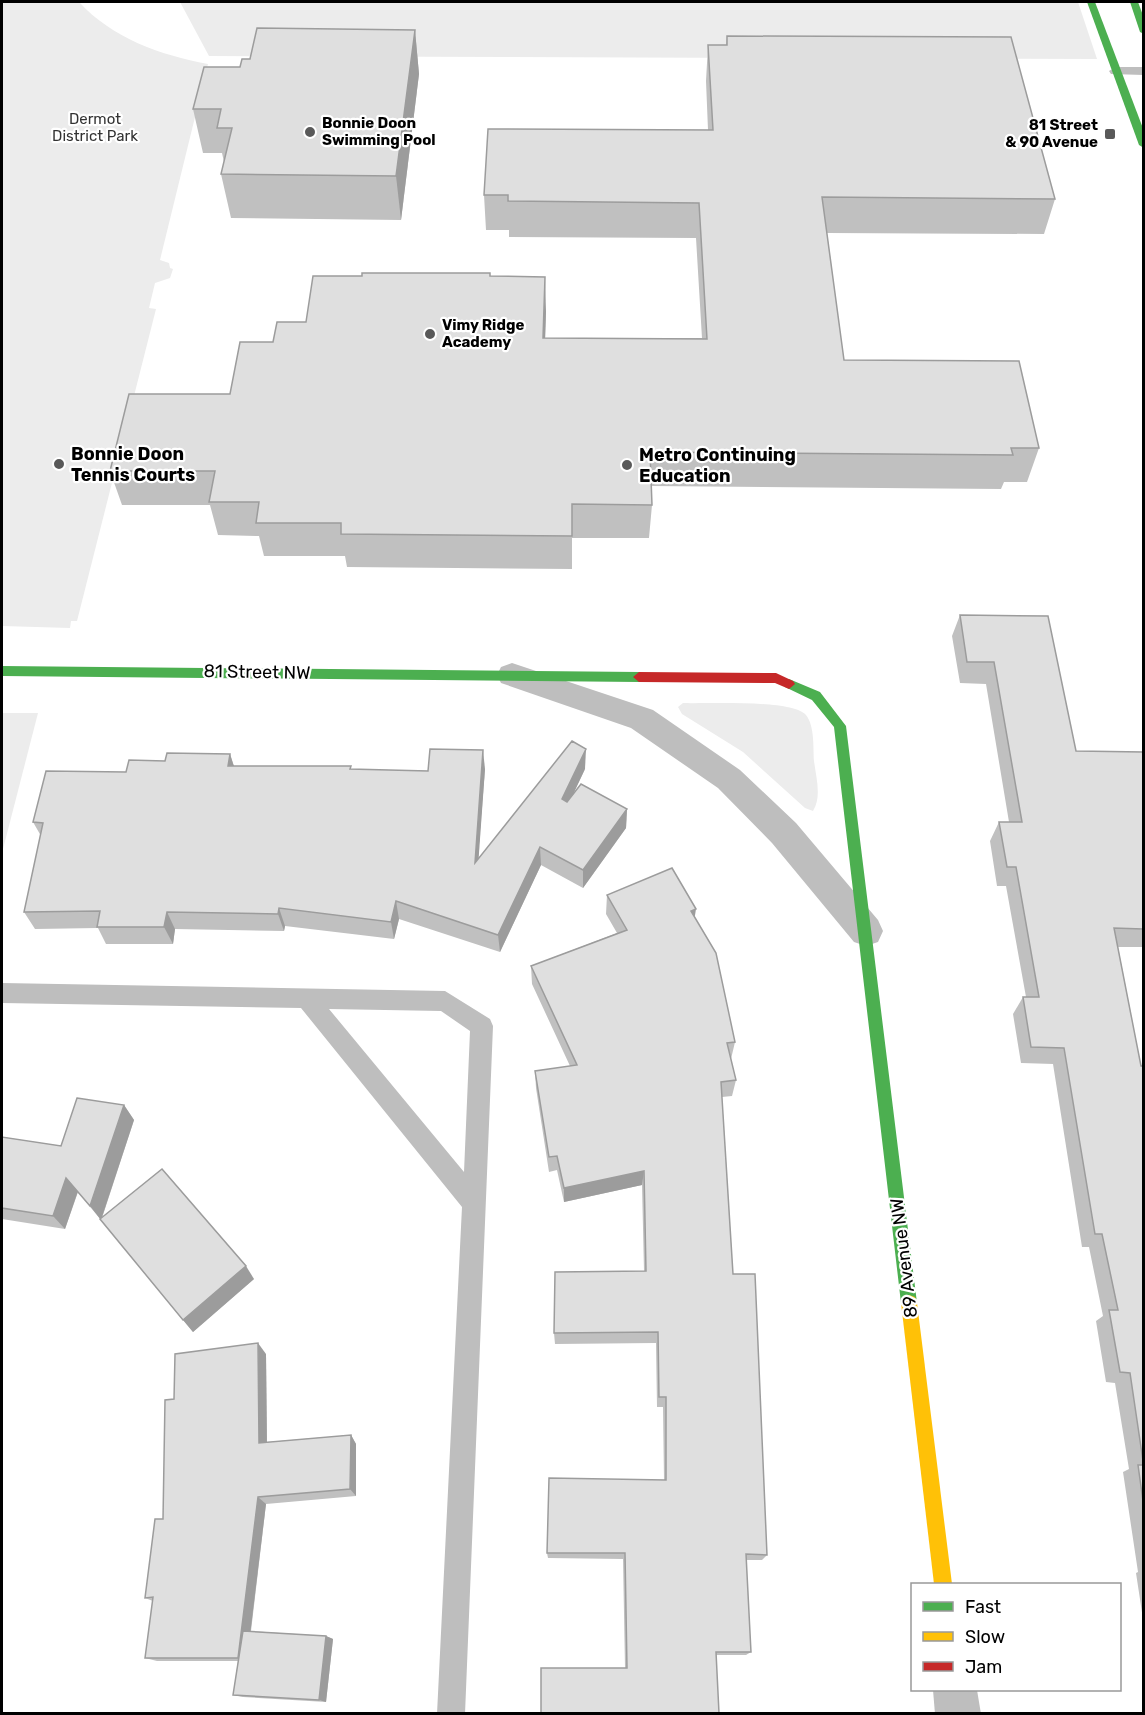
<svg xmlns="http://www.w3.org/2000/svg" width="1145" height="1715" viewBox="0 0 1145 1715" font-family="Rubik,sans-serif">
  <rect width="100%" height="100%" fill="#fff"/>
  <g fill="#ececec">
    <path d="M2 2H79C112 38 160 55 208 64L160 260 169 263 170 268 173 269 170 278 155 283 149 308 156 309 77 621H71L70 628 2 626Z"/>
    <path d="M180 2H1078L1097 59 209 56Z"/>
    <path d="M683 703C707 704 793 699 806 715 815 726 813 749 814 761 816 777 822 797 813 811L805 808 743 752 682 714 678 707Z"/>
    <path d="M2 713H38L2 853Z"/>
  </g>
  <g fill="none" stroke-linecap="round" stroke-linejoin="round">
    <g fill="#bebebe" fill-rule="evenodd">
      <path d="M1116 67H1144V75L1111 74 1109 71Z"/>
      <path d="M2 983 445 991 490 1019 493 1026 465 1714H437L462 1207 301 1008 2 1003ZM329 1009 441 1011 470 1031 464 1172Z"/>
    </g>
    <g fill="#bebebe" fill-rule="evenodd">
      <path d="M512 663 653 710 740 770 796 823 878 920 883 931 878 942 866 946 854 942 772 843 718 788 631 728 501 683 497 675 501 667Z"/>
      <path d="M933 1690H977L981 1714H935Z"/>
    </g>
    <g fill="#4caf50" fill-rule="evenodd">
      <path d="M1087 2H1095L1144 131V148L1139 145Z"/>
      <path d="M1130 2H1138L1144 18V34L1140 32Z"/>
      <path d="M2 666 639 672 645 677 639 682 2 676Z"/>
      <path d="M789 679 820 692 846 726 917 1303 915 1309 909 1311 903 1309 901 1303 834 727 812 700 785 687 783 684 785 681Z"/>
    </g>
    <path fill="#ffc107" fill-rule="evenodd" d="M909 1295 915 1297 917 1303 952 1584H934L901 1303 903 1297Z"/>
    <path fill="#c62828" fill-rule="evenodd" d="M639 672 776 673 793 681 795 684 789 689 775 683 639 682 633 677Z"/>
  </g>
  <g fill="#c0c0c0">
    <path d="M415 30 419 74 401 220 231 218 221 174 224 162 222 153H203L193 109 250 59Z"/>
    <path d="M727 36 1055 199 1044 234 827 233 844 360 1039 448 1027 482H1004L1001 489 651 486 652 505 649 538H572V569L347 567 345 556H264L259 536 218 535 210 505H122L110 471 230 394 273 342 306 322 490 276 546 312 545 338H702L696 238 509 237V230H486L484 195 708 130 706 81 708 45H726Z"/>
    <path d="M960 615 1076 751 1143 752V947H1118L1141 1066H1143V1619L1136 1573 1138 1572 1123 1472 1129 1469 1115 1383 1106 1382 1096 1321 1103 1316 1089 1247H1082L1053 1064 1021 1063 1013 1014 1023 997H1026L1006 886H997L990 841 999 822H1009L986 684 960 683 952 636Z"/>
    <path d="M230 754 234 766H351V769L428 771 485 769 478 858 585 769 574 792 627 809 626 828 583 888 541 865 500 952 399 919 394 939 285 926 284 931 175 929 173 944H106L98 928 35 929 24 912 41 836 33 822 126 772 165 761Z"/>
    <path d="M607 895 695 918 735 1042 731 1059 736 1080 732 1096 722 1097 733 1274 767 1555 762 1560H746L751 1652 746 1655H716L625 1668 623 1559 548 1558 547 1553 664 1480 663 1407H657L656 1343 555 1344 554 1333 644 1271 642 1185 564 1202 557 1170 549 1172 536 1088 535 1071 570 1066 532 984 531 966 617 933 606 914Z"/>
    <path d="M124 1105 134 1120 102 1218 254 1279 193 1332 78 1192 65 1229 2 1219V1137L61 1146Z"/>
    <path d="M266 1354 267 1442 351 1435 356 1444V1496L266 1504 251 1631 326 1636 333 1639 326 1702 243 1697 233 1695 238 1661H157L145 1658 153 1601 145 1598 163 1519 174 1399Z"/>
  </g>
  <g fill="#9c9c9c">
    <path d="M415 30 419 74 401 220 396 176Z"/>
    <path d="M545 277 546 312 544 372 543 338Z"/>
    <path d="M586 749 585 769 562 818V799Z"/>
    <path d="M483 750 485 769 477 881 475 863Z"/>
    <path d="M230 754 236 773 228 766Z"/>
    <path d="M627 809 626 828 583 888V870Z"/>
    <path d="M540 847 541 865 500 952 498 935Z"/>
    <path d="M396 901 399 919 394 939 391 922Z"/>
    <path d="M279 908 285 926 284 931 278 914Z"/>
    <path d="M696 909 693 928 691 911Z"/>
    <path d="M167 912 175 929 173 944 164 927Z"/>
    <path d="M124 1105 134 1120 101 1220 90 1206Z"/>
    <path d="M644 1171 642 1185 564 1202V1188Z"/>
    <path d="M66 1178 78 1191 65 1229 53 1216Z"/>
    <path d="M246 1266 254 1279 193 1332 183 1320Z"/>
    <path d="M258 1343 266 1354 267 1451 259 1443Z"/>
    <path d="M351 1435 356 1444V1496L350 1489Z"/>
    <path d="M258 1497 266 1504 247 1660 238 1658Z"/>
    <path d="M326 1636 333 1639 326 1702 319 1700Z"/>
  </g>
  <g fill="#dfdfdf" stroke="#9c9c9c" stroke-width="1.5">
    <path d="M257 28 415 30 396 176 221 174 232 128H217L221 109H193L204 67H240L242 59H250Z"/>
    <path d="M727 36 1011 37 1055 199 822 197 844 360 1019 361 1039 448H1011L1013 455 650 452 652 505 572 504V536L341 534V523H256L259 502H209L215 471H110L129 394H230L240 342H273L277 322H306L313 276H362V273H490V276L545 277 543 338 707 339 699 203 508 201V195H484L488 129 713 130 708 45H727Z"/>
    <path d="M960 615 1048 616 1076 751 1143 752V929L1114 928 1141 1066H1143V1461L1130 1373 1120 1372 1109 1310H1118L1102 1234H1095L1064 1048 1031 1047 1023 997H1039L1016 867H1007L999 822H1022L994 662H967Z"/>
    <path d="M572 741 586 749 562 799 567 802 581 784 627 809 583 870 540 847 498 935 396 901 391 922 279 908 278 914 167 912 164 927H97L100 911 24 912 43 823 33 822 46 771 126 772 129 760 165 761 167 753 230 754 228 766H351L350 769 428 771 430 749 483 750 475 863Z"/>
    <path d="M672 868 696 909 691 911 716 953 735 1042 727 1043 736 1080 721 1082 733 1274H755L767 1555 746 1554 751 1652H716L719 1713H541V1668H627L625 1553H547L549 1478 666 1480V1397H659L658 1332 554 1333 555 1272 646 1271 644 1171 564 1188 557 1156 549 1157 535 1071 577 1065 531 966 627 930 607 895Z"/>
    <path d="M77 1098 124 1105 90 1206 66 1178 53 1216 2 1208V1137L61 1146Z"/>
    <path d="M162 1169 246 1266 183 1320 100 1219Z"/>
    <path d="M258 1343 259 1443 351 1435 350 1489 258 1497 238 1658H145L153 1597 145 1598 155 1519H163L165 1400 174 1399 175 1354Z"/>
    <path d="M1138 1465H1143V1501Z"/>
    <path d="M243 1631 326 1636 319 1700 233 1695Z"/>
  </g>
  <g fill="#595959" stroke="#fff" stroke-width="2">
    <circle cx="310" cy="132" r="6"/>
    <rect x="1104" y="128" width="12" height="12" rx="3"/>
    <circle cx="430" cy="334" r="6"/>
    <circle cx="59" cy="464" r="6"/>
    <circle cx="627" cy="465" r="6"/>
  </g>
  <g text-anchor="middle" dominant-baseline="central" stroke-width="4.5" stroke-linejoin="round" paint-order="stroke">
    <g font-size="15" fill="#333" stroke="#fff">
      <text x="95" y="119">Dermot<tspan x="95" dy="17">District Park</tspan></text>
    </g>
    <g font-size="15" font-weight="bold" fill="#000" stroke="#fff" text-anchor="start">
      <text x="322" y="123">Bonnie Doon<tspan x="322" dy="17">Swimming Pool</tspan></text>
      <text x="1098" y="125" text-anchor="end">81 Street<tspan x="1098" dy="17">&amp; 90 Avenue</tspan></text>
      <text x="442" y="325">Vimy Ridge<tspan x="442" dy="17">Academy</tspan></text>
    </g>
    <g font-size="18" font-weight="bold" fill="#000" stroke="#fff" text-anchor="start">
      <text x="71" y="454">Bonnie Doon<tspan x="71" dy="21">Tennis Courts</tspan></text>
      <text x="639" y="455">Metro Continuing<tspan x="639" dy="21">Education</tspan></text>
    </g>
    <g font-size="18" fill="#000" stroke="#fff">
      <text transform="translate(257 672) rotate(1)">81 Street NW</text>
      <text transform="translate(904 1258) rotate(-97)">89 Avenue NW</text>
    </g>
  </g>
  <rect width="1145" height="1715" fill="none" stroke="#000000" stroke-width="6"/>
  <rect x="911" y="1583" width="210" height="108" fill="#ffffff" stroke="#999999" stroke-width="1.5"/>
  <rect x="923" y="1602" width="30" height="9" fill="#4caf50" stroke="#999999" stroke-width="1.5"/>
  <text x="965" y="1613" font-size="18" fill="#000000">Fast</text>
  <rect x="923" y="1632" width="30" height="9" fill="#ffc107" stroke="#999999" stroke-width="1.5"/>
  <text x="965" y="1643" font-size="18" fill="#000000">Slow</text>
  <rect x="923" y="1662" width="30" height="9" fill="#c62828" stroke="#999999" stroke-width="1.5"/>
  <text x="965" y="1673" font-size="18" fill="#000000">Jam</text>
</svg>
